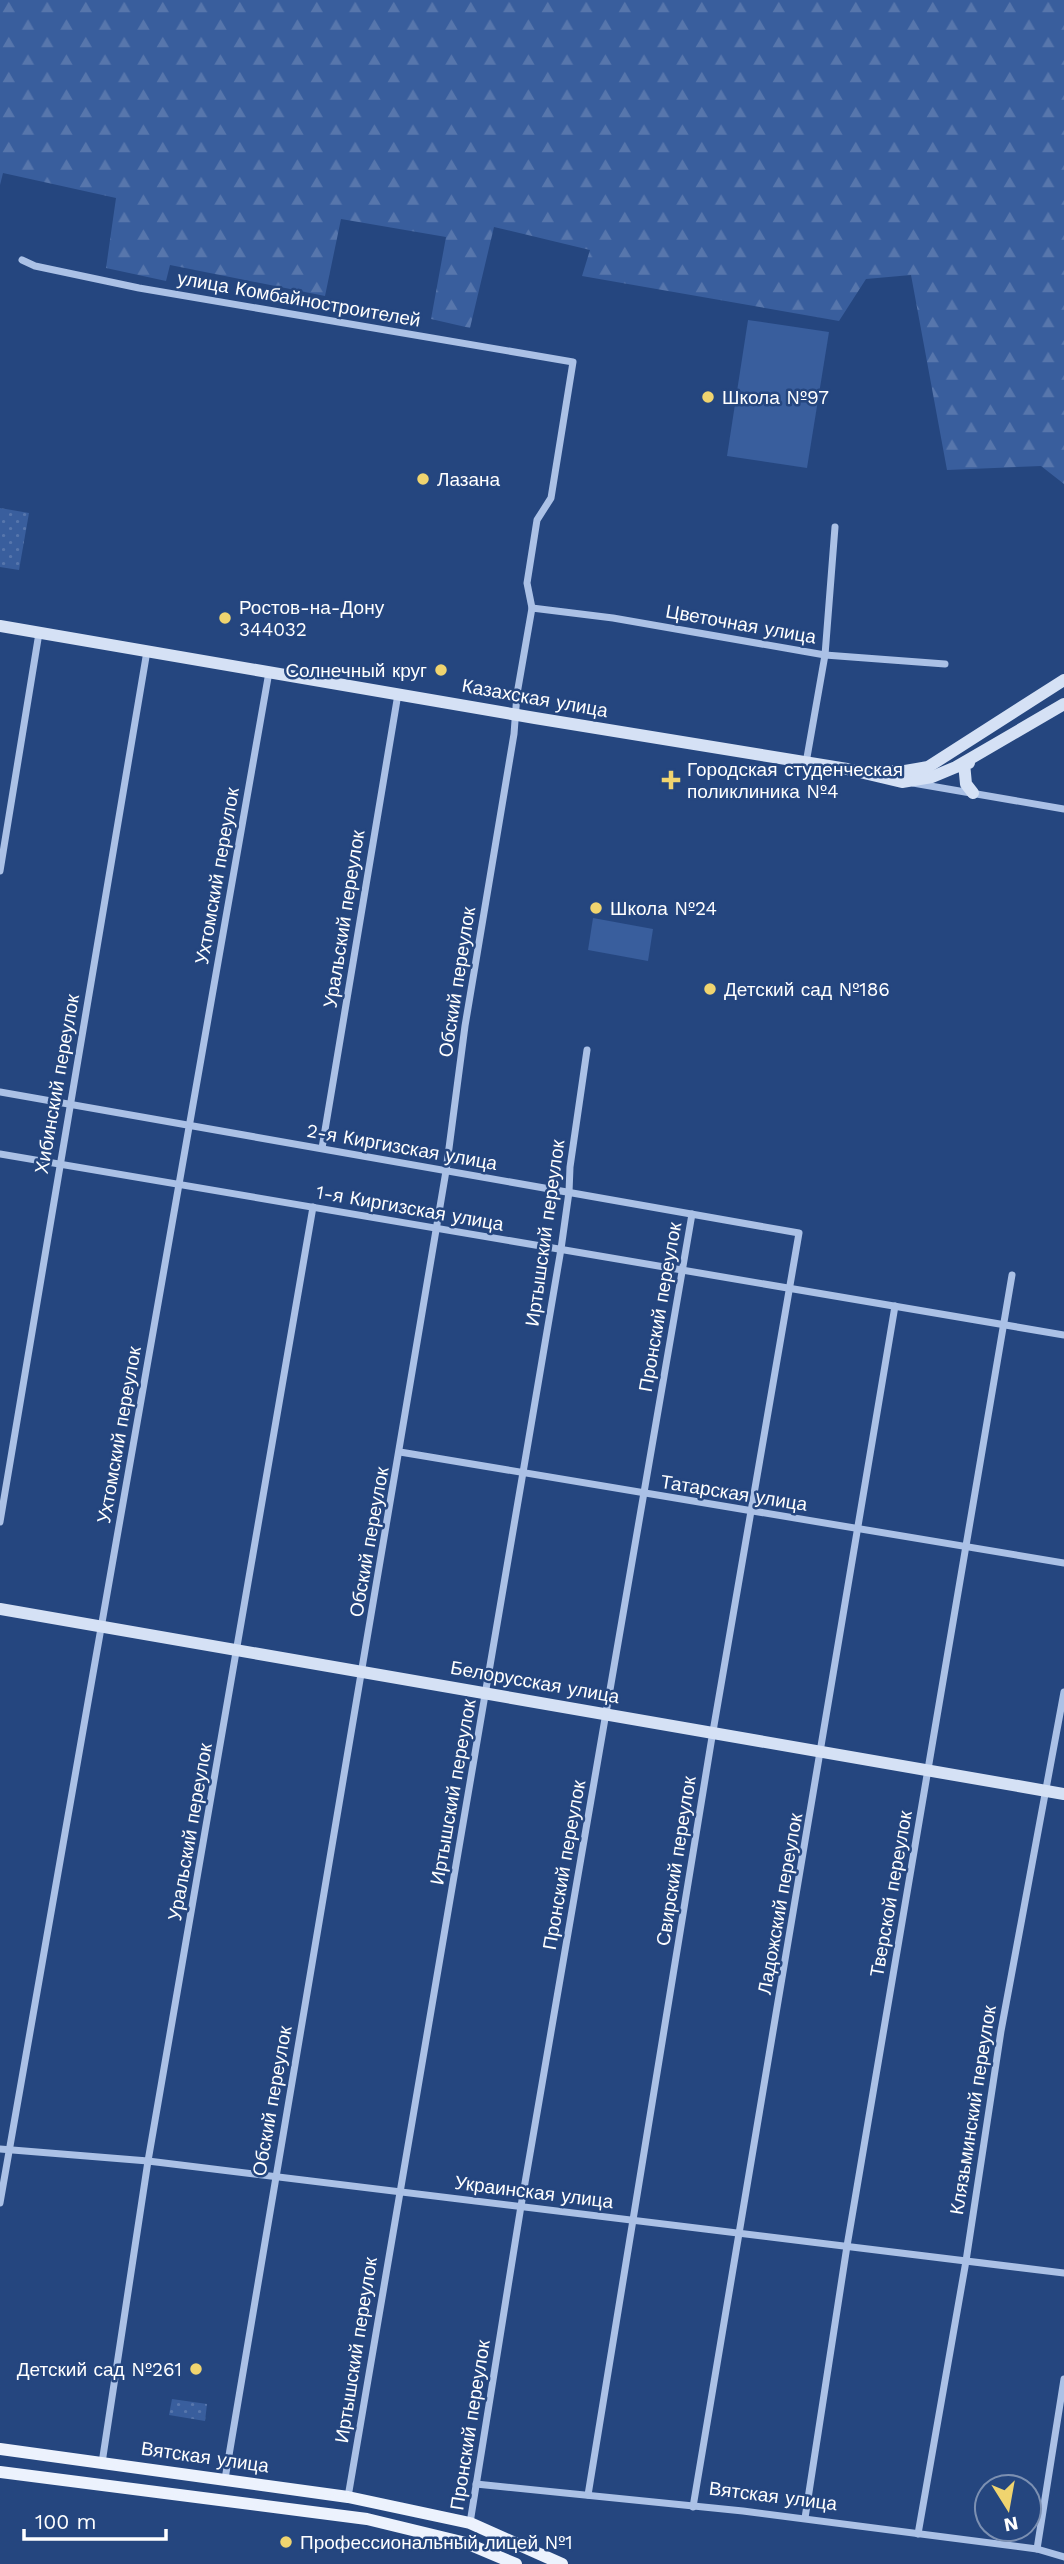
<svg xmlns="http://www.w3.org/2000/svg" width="1064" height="2564" viewBox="0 0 1064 2564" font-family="'Work Sans',sans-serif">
  <defs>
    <pattern id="forest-firs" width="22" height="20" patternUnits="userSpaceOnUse" patternTransform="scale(1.75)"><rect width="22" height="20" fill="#395e9d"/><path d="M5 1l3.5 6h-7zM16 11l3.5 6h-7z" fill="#5776ac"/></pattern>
    <pattern id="park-dots" width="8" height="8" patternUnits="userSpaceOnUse" patternTransform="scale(1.75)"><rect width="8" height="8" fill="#395e9d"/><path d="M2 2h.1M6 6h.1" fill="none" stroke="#5776ac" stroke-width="1.8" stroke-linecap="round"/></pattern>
  </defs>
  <rect width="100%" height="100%" fill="#25467f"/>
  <path fill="url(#forest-firs)" d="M0 0H1064V484L1041 466 947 470 911 275 866 279 839 321 582 276 590 250 494 227 470 328 431 319 446 237 341 219 325 296 170 265 166 281 106 268 116 198 3 173 0 185Z"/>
  <g fill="url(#park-dots)">
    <path d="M0 508 29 513 19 570 0 567Z"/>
    <path d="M172 2399 207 2404 205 2421 169 2415Z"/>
  </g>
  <g fill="#395e9d">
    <path d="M748 320 829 332 807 468 727 456Z"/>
    <path d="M593 918 653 929 648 961 588 950Z"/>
  </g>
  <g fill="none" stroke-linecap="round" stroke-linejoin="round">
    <g stroke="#abc1e6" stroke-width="7">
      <path d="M22 260 35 266 139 288 573 362 551 498 537 520 527 583 532 608 517 694 514 734 465 1026 446 1171 225 2479"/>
      <path d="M532 608 613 618 825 655 945 664"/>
      <path d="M806 763 825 655 835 527"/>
      <path d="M913 783 1064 809"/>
      <path d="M0 871 39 633"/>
      <path d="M0 1092 799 1233 711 1743 588 2495"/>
      <path d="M322 1148 398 694"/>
      <path d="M0 1154 1064 1335"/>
      <path d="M400 1452 1064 1563"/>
      <path d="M0 1522 147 651"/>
      <path d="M0 2149 148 2161 1064 2273"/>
      <path d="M0 2203 269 672"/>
      <path d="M102 2463 148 2161 313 1207"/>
      <path d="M476 2484 743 2511 1037 2549 1064 2557"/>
      <path d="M348 2497C416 2080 491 1665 561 1249L569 1192 570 1167 587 1050"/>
      <path d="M693 2507 895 1306"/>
      <path d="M805 2518 847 2246 1012 1275"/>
      <path d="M470 2523 521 2206 692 1214"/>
      <path d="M918 2534 966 2261 1001 2031 1064 1692"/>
      <path d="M1037 2549 1064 2379"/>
    </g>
    <g stroke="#d5e1f5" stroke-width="12">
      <path d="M0 626 535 718 847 769 902 782 932 777 956 767 1064 704"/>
      <path d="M969 763H964L966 784 973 793"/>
      <path d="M880 771H905L928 767 1064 680"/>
      <path d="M0 1609 1064 1794"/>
    </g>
    <g stroke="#ecf2fd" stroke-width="12">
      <path d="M0 2449 348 2497 470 2523 562 2564"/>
      <path d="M0 2472 367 2519 466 2543 516 2564"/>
    </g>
  </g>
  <g fill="#f0d46f" stroke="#25467f" stroke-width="2.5">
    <circle cx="708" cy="397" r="7"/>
    <circle cx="423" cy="479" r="7"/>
    <circle cx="225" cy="618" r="7"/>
    <circle cx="441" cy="670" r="7"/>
    <path d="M667.5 769.5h7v7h7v7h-7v7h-7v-7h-7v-7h7z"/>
    <circle cx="596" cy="908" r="7"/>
    <circle cx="710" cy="989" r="7"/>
    <circle cx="196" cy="2369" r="7"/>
    <circle cx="286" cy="2542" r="7"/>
  </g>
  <g text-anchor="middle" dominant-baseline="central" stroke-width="5" stroke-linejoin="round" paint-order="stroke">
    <g font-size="19" fill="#fff" stroke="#25467f">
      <text transform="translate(299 299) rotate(10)">улица Комбайностроителей</text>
      <text transform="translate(741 624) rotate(10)">Цветочная улица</text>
      <text transform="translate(535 698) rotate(10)">Казахская улица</text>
      <text transform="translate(217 876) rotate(-80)">Ухтомский переулок</text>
      <text transform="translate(344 919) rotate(-81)">Уральский переулок</text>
      <text transform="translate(457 982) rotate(-81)">Обский переулок</text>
      <text transform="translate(57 1084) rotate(-80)">Хибинский переулок</text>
      <text transform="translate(402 1147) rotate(10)">2-я Киргизская улица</text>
      <text transform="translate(410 1208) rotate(10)">1-я Киргизская улица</text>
      <text transform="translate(545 1233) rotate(-82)">Иртышский переулок</text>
      <text transform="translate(660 1307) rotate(-80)">Пронский переулок</text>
      <text transform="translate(119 1435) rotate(-80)">Ухтомский переулок</text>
      <text transform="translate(734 1493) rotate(9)">Татарская улица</text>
      <text transform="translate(369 1542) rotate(-80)">Обский переулок</text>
      <text transform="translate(535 1682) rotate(10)">Белорусская улица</text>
      <text transform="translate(453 1792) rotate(-80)">Иртышский переулок</text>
      <text transform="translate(190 1832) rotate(-80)">Уральский переулок</text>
      <text transform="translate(676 1861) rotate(-81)">Свирский переулок</text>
      <text transform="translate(564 1865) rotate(-80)">Пронский переулок</text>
      <text transform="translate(891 1894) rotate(-80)">Тверской переулок</text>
      <text transform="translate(780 1904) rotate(-80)">Ладожский переулок</text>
      <text transform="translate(272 2101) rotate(-80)">Обский переулок</text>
      <text transform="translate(973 2110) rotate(-81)">Клязьминский переулок</text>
      <text transform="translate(534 2192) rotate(7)">Украинская улица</text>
      <text transform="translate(356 2350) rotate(-81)">Иртышский переулок</text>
      <text transform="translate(470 2425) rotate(-81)">Пронский переулок</text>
      <text transform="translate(205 2457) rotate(8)">Вятская улица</text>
      <text transform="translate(773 2496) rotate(7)">Вятская улица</text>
    </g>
    <g font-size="19" fill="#fff" stroke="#25467f" text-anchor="start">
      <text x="722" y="397">Школа №97</text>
      <text x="437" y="479">Лазана</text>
      <text x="239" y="607">Ростов-на-Дону<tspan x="239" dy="22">344032</tspan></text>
      <text x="427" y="670" text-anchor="end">Солнечный круг</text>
      <text x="687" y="769">Городская студенческая<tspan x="687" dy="22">поликлиника №4</tspan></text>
      <text x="610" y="908">Школа №24</text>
      <text x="724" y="989">Детский сад №186</text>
      <text x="182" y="2369" text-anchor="end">Детский сад №261</text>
      <text x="300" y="2542">Профессиональный лицей №1</text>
    </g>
  </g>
  <g transform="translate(1008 2508) rotate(169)"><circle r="33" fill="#25467f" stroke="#7c90b2" stroke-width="2"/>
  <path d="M0-5L12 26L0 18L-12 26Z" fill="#f0d46f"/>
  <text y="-10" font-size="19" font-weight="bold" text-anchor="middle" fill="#ffffff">N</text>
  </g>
  <path d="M24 2529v10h142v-10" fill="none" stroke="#ffffff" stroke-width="3.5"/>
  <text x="35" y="2529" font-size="21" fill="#ffffff" stroke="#25467f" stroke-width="5" paint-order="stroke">100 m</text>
</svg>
